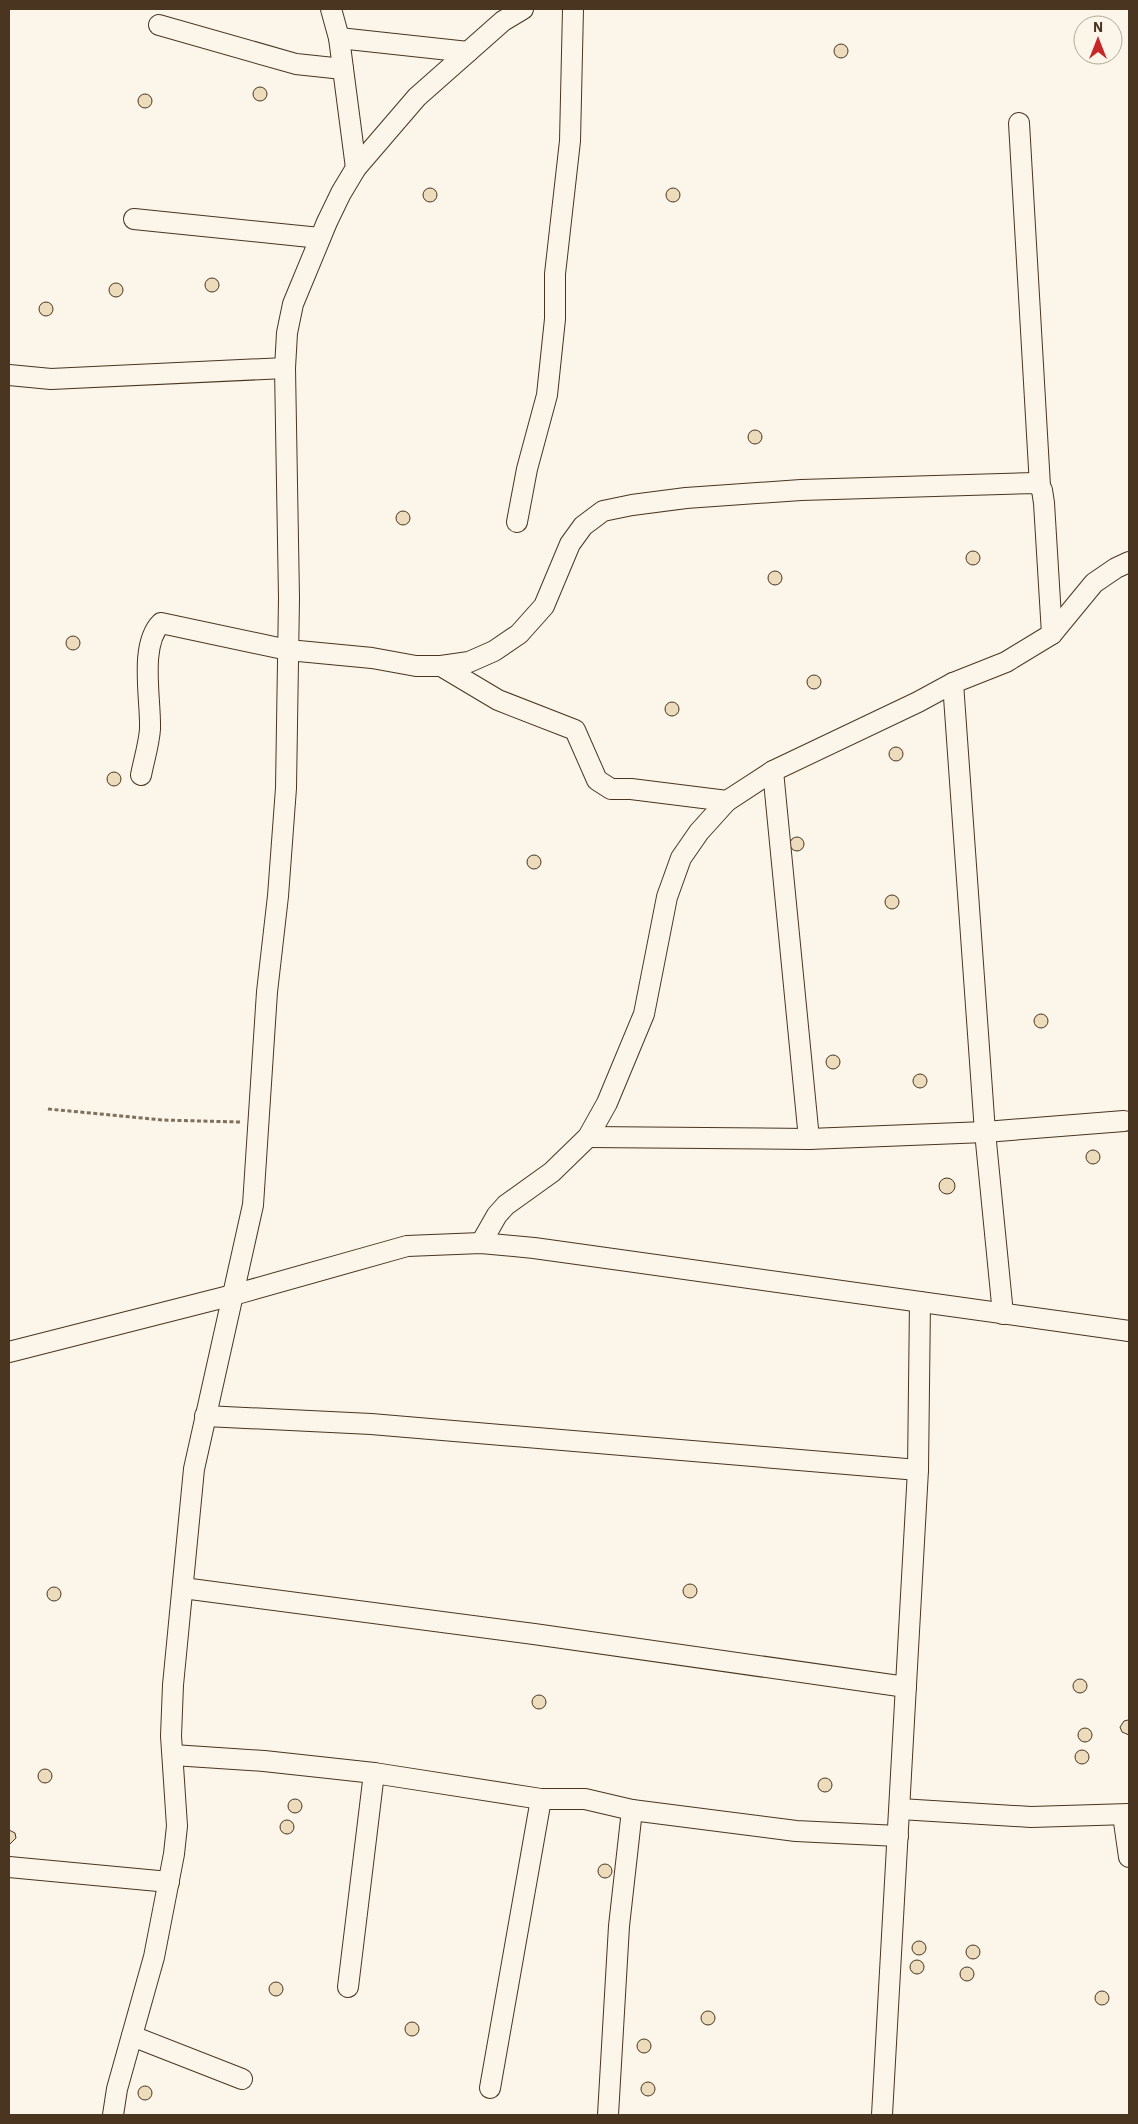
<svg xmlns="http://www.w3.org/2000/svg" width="1138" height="2124" viewBox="0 0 1138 2124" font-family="'IBM Plex Sans',sans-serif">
  <rect width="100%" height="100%" fill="#fbf6e9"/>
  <g fill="#ecdcbc" stroke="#4a3520">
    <circle cx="841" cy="51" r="7"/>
    <circle cx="260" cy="94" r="7"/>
    <circle cx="145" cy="101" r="7"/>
    <circle cx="430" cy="195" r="7"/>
    <circle cx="673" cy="195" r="7"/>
    <circle cx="212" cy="285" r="7"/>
    <circle cx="116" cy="290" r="7"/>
    <circle cx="46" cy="309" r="7"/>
    <circle cx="755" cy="437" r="7"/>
    <circle cx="403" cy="518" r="7"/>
    <circle cx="973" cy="558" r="7"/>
    <circle cx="775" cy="578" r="7"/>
    <circle cx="73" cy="643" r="7"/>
    <circle cx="814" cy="682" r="7"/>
    <circle cx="672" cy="709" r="7"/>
    <circle cx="896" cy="754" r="7"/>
    <circle cx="114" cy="779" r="7"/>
    <circle cx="797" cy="844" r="7"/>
    <circle cx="534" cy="862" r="7"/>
    <circle cx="892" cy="902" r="7"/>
    <circle cx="1041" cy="1021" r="7"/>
    <circle cx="833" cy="1062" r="7"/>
    <circle cx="920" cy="1081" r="7"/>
    <circle cx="1093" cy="1157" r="7"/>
    <circle cx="947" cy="1186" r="8"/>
    <circle cx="690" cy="1591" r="7"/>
    <circle cx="54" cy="1594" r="7"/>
    <circle cx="1080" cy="1686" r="7"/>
    <circle cx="539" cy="1702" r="7"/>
    <path d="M1128 1720H1129V1735L1122 1732 1120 1727 1124 1721Z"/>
    <circle cx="1085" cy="1735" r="7"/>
    <circle cx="1082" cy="1757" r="7"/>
    <circle cx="45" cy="1776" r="7"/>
    <circle cx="825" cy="1785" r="7"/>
    <circle cx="295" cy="1806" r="7"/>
    <circle cx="287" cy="1827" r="7"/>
    <path d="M9 1830 15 1833 16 1838 9 1845Z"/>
    <circle cx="605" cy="1871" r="7"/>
    <circle cx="919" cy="1948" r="7"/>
    <circle cx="973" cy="1952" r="7"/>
    <circle cx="917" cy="1967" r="7"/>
    <circle cx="967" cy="1974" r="7"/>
    <circle cx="276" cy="1989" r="7"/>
    <circle cx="1102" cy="1998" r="7"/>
    <circle cx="708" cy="2018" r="7"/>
    <circle cx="412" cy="2029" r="7"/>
    <circle cx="644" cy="2046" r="7"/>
    <circle cx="648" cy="2089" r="7"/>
    <circle cx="145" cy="2093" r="7"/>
  </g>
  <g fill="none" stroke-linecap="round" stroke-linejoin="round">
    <g stroke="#4a3520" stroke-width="22">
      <g id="minor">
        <path d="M331 9 339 38 356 168"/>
        <path d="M159 25 296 64 343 69"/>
        <path d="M339 38 468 52"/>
        <path d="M1019 123 1040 486"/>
        <path d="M134 219 320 238"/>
        <path d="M9 375 51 379 285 368"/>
        <path d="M517 522 527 469 547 395 555 319V274L570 141 573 9"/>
        <path d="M441 666 498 700 575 730 597 780 611 789H631L727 801"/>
        <path d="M953 683 985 1132 1003 1314"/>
        <path d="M773 771 809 1139"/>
        <path d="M141 775C144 760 149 744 150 729 151 699 139 645 161 623L288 650 372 658 416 666H441L469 662 494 651 519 634 544 606 570 544 583 526 603 511 632 505 686 498 801 490 1036 483 1042 490 1044 503 1052 634"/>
        <path d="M588 1137 809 1139 985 1132 1124 1121"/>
        <path d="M481 1243 497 1215 506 1205 552 1172 588 1137 607 1103 644 1014 667 897 681 858 699 832 727 801 773 771 918 702 953 683 1006 662 1052 634 1094 583 1116 568 1129 562"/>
        <path d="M9 1352 233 1295 407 1246 481 1243 534 1248 1129 1331"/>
        <path d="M205 1416 371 1424 918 1470"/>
        <path d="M183 1588 534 1634 906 1687"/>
        <path d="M173 1755 264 1761 374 1773 541 1799H585L632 1810 796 1831 898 1836"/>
        <path d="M900 1809 1031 1817 1129 1814"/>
        <path d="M1123 1815 1129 1857"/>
        <path d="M9 1867 169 1882"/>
        <path d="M348 1987 374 1773"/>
        <path d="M132 2036 242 2079"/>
        <path d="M490 2088 541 1799"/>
        <path d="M113 2115 117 2089 154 1957 174 1854 177 1826 171 1736 173 1685 194 1469 253 1205 267 992 278 896 286 788 289 598 285 368 287 333 293 304 327 222 341 193 356 168 417 97 503 21 523 9"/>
        <path d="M608 2115 619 1926 632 1810"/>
        <path d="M882 2115 918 1470 920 1302"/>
      </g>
    </g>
    <path stroke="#7f6f5c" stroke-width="3" stroke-dasharray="4 2.5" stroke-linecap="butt" d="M48 1109 163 1120 240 1122"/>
    <use href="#minor" stroke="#fbf6e9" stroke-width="20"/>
  </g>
  <rect width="1138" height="2124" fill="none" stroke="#4a3520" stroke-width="20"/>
  <g transform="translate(1098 40)"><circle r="24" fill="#fbf6e9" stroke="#b4a999"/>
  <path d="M0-4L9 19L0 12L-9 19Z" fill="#c62828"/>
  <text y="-8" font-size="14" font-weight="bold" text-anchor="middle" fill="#4a3520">N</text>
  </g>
</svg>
